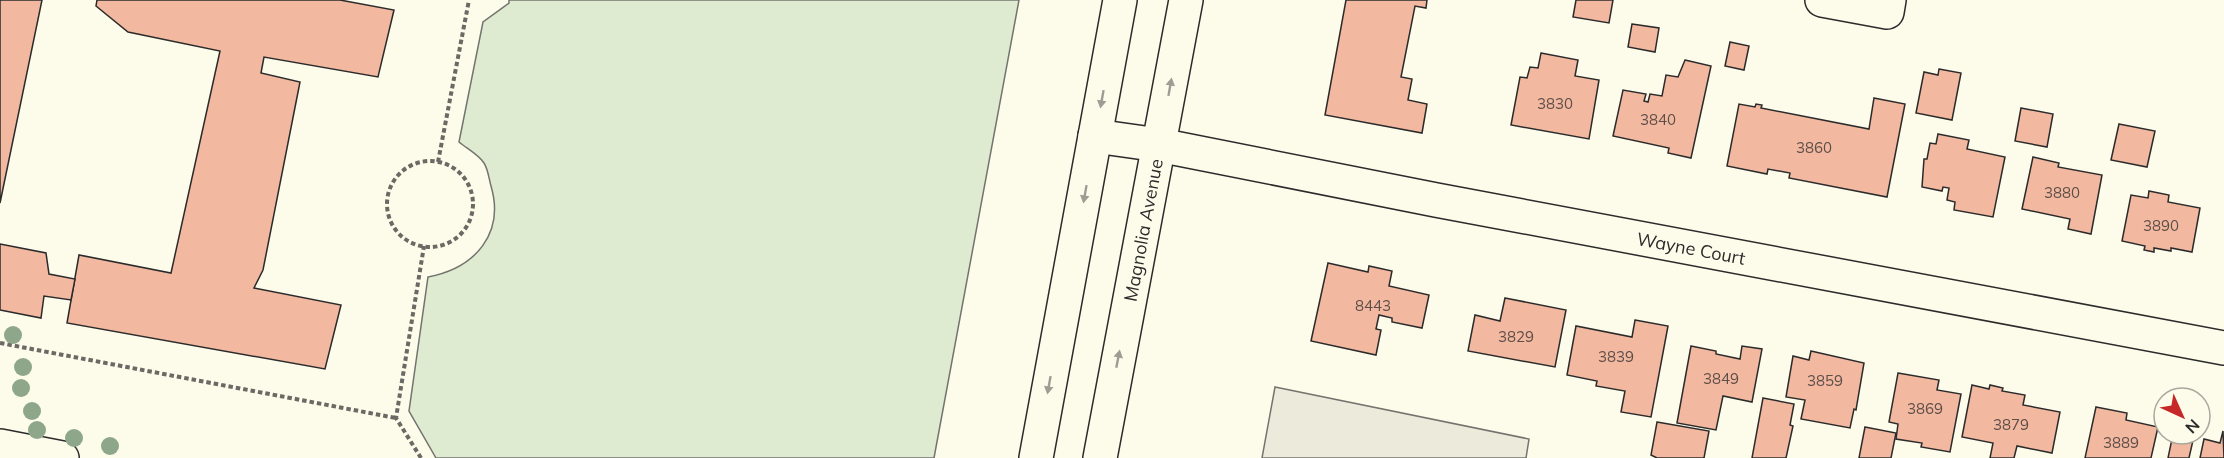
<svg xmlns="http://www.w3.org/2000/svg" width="2224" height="458" viewBox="0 0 2224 458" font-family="Mulish,sans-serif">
  <rect width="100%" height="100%" fill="#fdfbea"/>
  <path fill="#deebd1" stroke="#74746e" stroke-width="1.5" d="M509 0H1019L934 458H436L409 411 428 277C475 268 505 234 491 186 489 179 488 169 484 163 479 155 466 148 459 142L483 22 509 3Z"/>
  <path fill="#eceadb" stroke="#74746e" stroke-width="1.5" d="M1275 387 1529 439 1526 458H1262Z"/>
  <g fill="#f2b8a0" stroke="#2b2b2b" stroke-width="1.5">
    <path d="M0 0H42L0 203Z"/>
    <path d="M97 0H340L394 10 378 77 264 57 261 73 300 82 263 270 254 288 341 305 325 369 67 323 79 255 171 273 220 51 128 32 96 6Z"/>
    <path d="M1346 0H1427L1426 8 1415 6 1401 77 1412 79 1408 100 1427 104 1422 133 1325 115Z"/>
    <path d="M1576 0H1613L1609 23 1573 17Z"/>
    <path d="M1632 24 1659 28 1655 52 1628 47Z"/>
    <path d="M1730 42 1749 46 1744 70 1725 66Z"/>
    <path d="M1541 53 1578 60 1575 76 1599 80 1589 139 1511 125 1520 77 1527 78 1530 67 1538 68Z"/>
    <path d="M1685 60 1711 66 1691 158 1668 153 1669 148 1613 136 1623 90 1646 94 1644 101 1648 102 1650 94 1662 96 1666 75 1678 77Z"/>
    <path d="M1939 69 1961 73 1952 120 1916 113 1924 72 1938 75Z"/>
    <path d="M1874 98 1905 104 1887 197 1789 178 1790 173 1768 169 1767 174 1727 166 1739 104 1755 107 1756 104 1762 105 1761 108 1869 129Z"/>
    <path d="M2021 108 2053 114 2047 147 2015 141Z"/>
    <path d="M2119 124 2155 131 2147 167 2111 160Z"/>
    <path d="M1938 134 1969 140 1967 149 2005 157 1993 217 1954 210 1955 202 1947 200 1949 188 1943 187 1942 191 1922 187 1924 159H1927L1930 143 1936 144Z"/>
    <path d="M2033 157 2059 163 2058 167 2102 175 2091 234 2068 229 2070 219 2022 209Z"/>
    <path d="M2149 191 2169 195 2168 202 2200 208 2192 252 2171 248V251L2154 248V252L2144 250 2145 246 2122 241 2131 195 2148 198Z"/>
    <path d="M0 244 46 253 49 274 75 279 71 300 44 296 41 318 0 310Z"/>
    <path d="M1328 263 1368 272 1369 266 1392 271 1389 286 1429 295 1422 328 1392 322V318L1379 315 1376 329 1381 330 1376 355 1311 341Z"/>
    <path d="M1505 298 1566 310 1555 367 1468 351 1475 315 1500 321Z"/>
    <path d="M1635 320 1668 326 1651 417 1621 412 1625 391 1596 386 1597 381 1567 375 1576 326 1632 337Z"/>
    <path d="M1691 346 1716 351V354L1740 359 1742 346 1762 349 1752 402 1723 396 1716 430 1677 423Z"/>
    <path d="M1811 351 1864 363 1856 410 1854 409 1850 428 1801 419 1805 400 1786 397 1793 356 1809 360Z"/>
    <path d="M1898 373 1939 380 1937 390 1961 394 1950 452 1921 447 1922 443 1896 439 1898 424 1889 422Z"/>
    <path d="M1972 385 1989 389 1990 385 2003 388 2002 391 2025 395 2023 405 2060 412 2052 453 2017 446 2014 458H1990L1993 443 1962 437Z"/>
    <path d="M1763 398 1794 404 1790 425 1793 426 1786 458H1752Z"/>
    <path d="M2096 407 2127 413 2126 420 2158 427 2151 458H2085Z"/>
    <path d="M1657 422 1709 431 1704 458H1657L1651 455Z"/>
    <path d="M1865 427 1896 433 1891 458H1859Z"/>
    <path d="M2223 431 2224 458H2200L2204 439 2220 443Z"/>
    <path d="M2173 434 2194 436 2189 458H2168Z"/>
  </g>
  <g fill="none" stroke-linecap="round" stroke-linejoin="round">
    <g stroke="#2b2b2b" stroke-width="36">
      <g id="minor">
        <path d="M1822 0 1887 12 1889 0"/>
        <path id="s1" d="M1159 145 1436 200 2224 348"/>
        <path d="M0 446 62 458"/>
      </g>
    </g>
    <g stroke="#2b2b2b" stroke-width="36">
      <g id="major">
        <path d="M1095 136 1159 145"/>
        <path d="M1036 458 1120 0"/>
        <path id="s2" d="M1100 458 1186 0"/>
      </g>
    </g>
    <g stroke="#6a6964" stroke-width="4" stroke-dasharray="4.5 3" stroke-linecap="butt">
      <circle cx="430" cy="204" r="43"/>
      <path d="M438 162 469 0"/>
      <path d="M0 343 396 418"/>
      <path d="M421 458 396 418 424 246"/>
    </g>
    <use href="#minor" stroke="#fdfbea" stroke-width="33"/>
    <use href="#major" stroke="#fdfbea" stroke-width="33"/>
  </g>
  <g fill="#8ea78a">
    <circle cx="13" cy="335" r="9"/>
    <circle cx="23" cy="367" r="9"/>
    <circle cx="21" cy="388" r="9"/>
    <circle cx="32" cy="411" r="9"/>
    <circle cx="37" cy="430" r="9"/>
    <circle cx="74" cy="438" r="9"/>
    <circle cx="110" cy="446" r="9"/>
  </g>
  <defs><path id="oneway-solid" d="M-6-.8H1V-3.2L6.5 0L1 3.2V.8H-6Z" transform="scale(1.5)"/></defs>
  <g fill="#9e9d94">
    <use href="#oneway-solid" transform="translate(1170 87) rotate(-80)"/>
    <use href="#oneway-solid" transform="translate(1102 99) rotate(100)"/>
    <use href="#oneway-solid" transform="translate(1085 194) rotate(100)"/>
    <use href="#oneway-solid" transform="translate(1118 359) rotate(-79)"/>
    <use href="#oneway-solid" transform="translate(1049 385) rotate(100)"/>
  </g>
  <g text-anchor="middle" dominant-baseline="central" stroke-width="4.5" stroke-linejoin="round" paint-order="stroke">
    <g font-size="15" fill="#5d4e48">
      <text x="1555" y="103">3830</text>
      <text x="1658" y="119">3840</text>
      <text x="1814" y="147">3860</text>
      <text x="2062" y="192">3880</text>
      <text x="2161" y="225">3890</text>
      <text x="1373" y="305">8443</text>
      <text x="1516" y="336">3829</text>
      <text x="1616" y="356">3839</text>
      <text x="1721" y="378">3849</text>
      <text x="1825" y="380">3859</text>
      <text x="1925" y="408">3869</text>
      <text x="2011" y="424">3879</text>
      <text x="2121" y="442">3889</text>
    </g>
    <g font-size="18" fill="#2b2b2b" stroke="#fdfbea">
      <text stroke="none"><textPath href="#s2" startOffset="232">Magnolia Avenue</textPath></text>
      <text stroke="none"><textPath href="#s1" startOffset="542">Wayne Court</textPath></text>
    </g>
  </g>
  <g transform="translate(2182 416) rotate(135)"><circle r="28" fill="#fdfbea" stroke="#a9a89e" stroke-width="1.5"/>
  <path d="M0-4.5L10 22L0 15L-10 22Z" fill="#c62828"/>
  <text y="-9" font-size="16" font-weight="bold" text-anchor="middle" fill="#2b2b2b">N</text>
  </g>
</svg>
